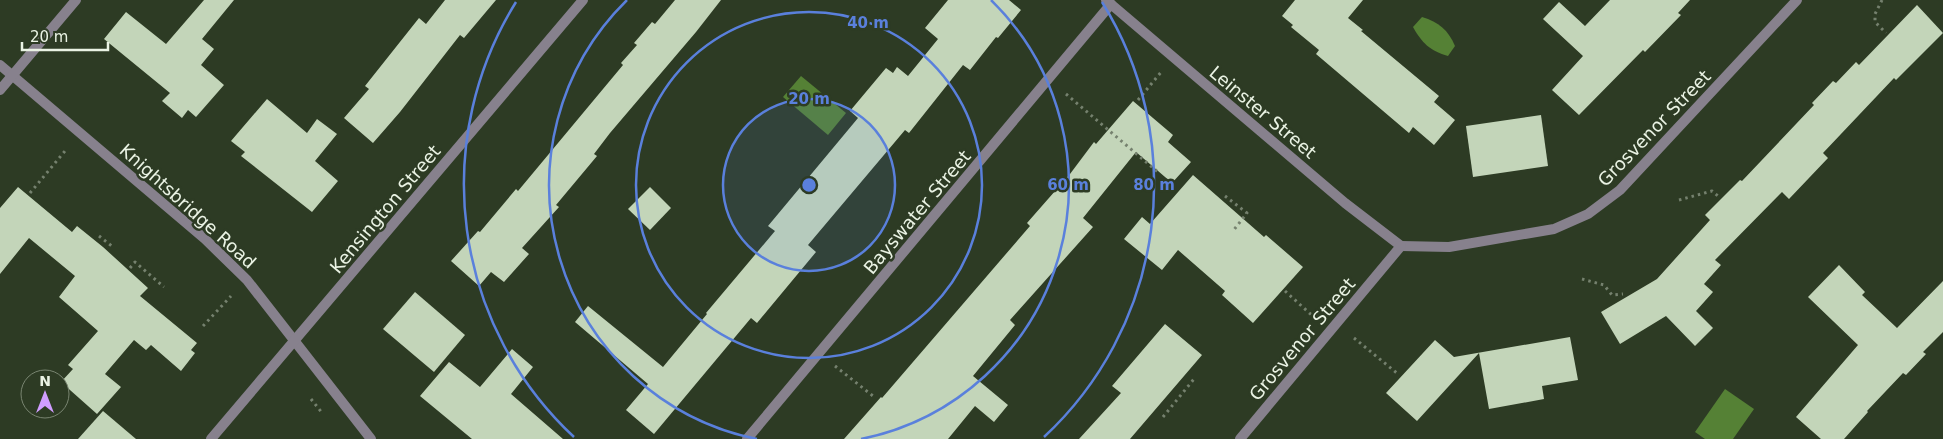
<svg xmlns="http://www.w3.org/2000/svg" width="1943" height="439" viewBox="0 0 1943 439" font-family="'DejaVu Sans',sans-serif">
  <rect width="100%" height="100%" fill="#2d3b24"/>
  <g fill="#558135">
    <path d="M1422 17C1439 22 1448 30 1455 46L1448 56C1430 51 1422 43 1413 27Z"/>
    <path d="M801 76 846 113 828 135 783 97Z"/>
    <path d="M1725 389 1754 409 1733 439H1705L1695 432Z"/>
  </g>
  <g fill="#c3d5b9">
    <path d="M204 0H234L202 39 214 49 201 65 224 85 196 117 188 110 182 118 162 101 170 93 104 39 126 12 166 44Z"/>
    <path d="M445 0H496L464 38 460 35 400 112 373 143 344 118 369 89 365 86 419 18 426 24Z"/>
    <path d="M675 0H721L696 32 610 133 594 154 597 156 556 205 559 207 522 248 529 254 504 282 491 272 479 286 451 261 478 231 480 232 516 189 518 191 623 65 621 63 637 45 634 43 652 22 655 24Z"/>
    <path d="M948 0H1009L1021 10 998 38 996 37 970 70 963 65 909 133 905 130 808 245 816 252 757 323 751 318 654 434 626 410 648 384 575 322 588 306 663 367 707 314 706 313 775 231 768 226 858 118 850 111 886 68 893 73 897 67 908 76 938 39 925 28Z"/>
    <path d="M1295 0H1363L1348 18 1363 30 1361 31 1439 96 1434 102 1455 120 1434 145 1413 127 1409 133 1316 54 1319 50 1291 27 1293 25 1282 16Z"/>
    <path d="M1610 0H1690L1678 13 1681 15 1645 52 1643 50 1579 115 1552 90 1583 56 1543 19 1559 2 1585 26Z"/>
    <path d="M1917 5 1943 33 1896 80 1894 78 1823 153 1828 158 1789 199 1782 192 1715 260 1721 265 1704 284 1713 292 1696 311 1713 328 1695 346 1666 316 1620 344 1601 312 1657 279 1710 220 1705 215 1740 180 1742 181 1814 105 1812 103 1833 81 1836 83 1856 62 1859 65Z"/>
    <path d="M267 99 307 133 317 119 337 134 315 161 338 181 312 212 241 156 245 152 231 141Z"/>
    <path d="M1133 101 1173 135 1168 142 1191 162 1172 183 1136 152 1083 218 1093 227 1010 320 1015 325 973 376 1008 405 994 422 975 406 948 439H844L881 397 882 398 1030 226 1027 223 1070 174 1094 142 1096 144Z"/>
    <path d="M1541 115 1548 166 1473 177 1466 126Z"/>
    <path d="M1193 175 1264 237 1266 235 1303 267 1253 323 1222 295 1225 291 1178 250 1162 270 1124 239 1142 217 1150 224Z"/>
    <path d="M18 187 72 232 77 226 103 247 148 288 140 296 197 343 191 350 195 353 181 371 151 345 146 350 134 340 105 374 121 387 97 414 61 382 73 369 68 365 98 331 59 297 75 276 29 238 0 274V208Z"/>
    <path d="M650 187 671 208 650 230 628 209Z"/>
    <path d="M1839 265 1865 292 1862 295 1897 328 1943 281V332L1923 352 1926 354 1906 375 1903 373 1867 411 1868 412 1844 439H1821L1796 417 1858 345 1808 297Z"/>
    <path d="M415 292 465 335 434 372 383 329Z"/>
    <path d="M1165 324 1202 355 1130 439H1079L1121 393 1112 386Z"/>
    <path d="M1570 337 1578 380 1542 386 1544 399 1489 409 1479 353 1417 421 1386 393 1435 340 1454 357Z"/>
    <path d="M512 349 533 367 511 394 563 439H472L420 396 449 362 480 387Z"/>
    <path d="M103 411 136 439H78Z"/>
  </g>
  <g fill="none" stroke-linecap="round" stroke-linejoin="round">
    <g stroke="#75816e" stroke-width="3" stroke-dasharray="2.5 4" stroke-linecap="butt">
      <path d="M1882 0 1875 14V22L1886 33"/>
      <path d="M1066 94 1159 173"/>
      <path d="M1138 100 1162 71"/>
      <path d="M30 193 65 151"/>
      <path d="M1225 196 1247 213 1233 231"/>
      <path d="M1679 200 1712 191 1718 196"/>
      <path d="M99 236 113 247"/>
      <path d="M130 268 135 262 164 287"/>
      <path d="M1582 279 1604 285 1612 295 1623 294"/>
      <path d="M1285 291 1316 319"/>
      <path d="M203 326 231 296"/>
      <path d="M1354 338 1398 374"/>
      <path d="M835 366 873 396"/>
      <path d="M311 399 323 414"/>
      <path d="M1163 417 1194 379"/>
    </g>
    <g stroke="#87818d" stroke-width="10">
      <path d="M1106 0 1345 203 1401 246"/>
      <path d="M0 65 205 239 247 280 371 439"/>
      <path d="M0 90 76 0"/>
      <path d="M1401 246 1449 247 1554 229 1588 214 1620 190 1797 0"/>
      <path d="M211 439 583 0"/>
      <path d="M747 439 1111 4"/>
      <path d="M1240 439 1401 246"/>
    </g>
  </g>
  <circle cx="809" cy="185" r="86" fill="#5a80dc" fill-opacity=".12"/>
  <g fill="none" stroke="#5a80dc" stroke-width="2.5">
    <circle cx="809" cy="185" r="86"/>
    <circle cx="809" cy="185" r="173"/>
    <path d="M757 439A259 259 0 0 1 627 0M991 0A259 259 0 0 1 861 439"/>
    <path d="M574 437A345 345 0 0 1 516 2M1102 2A345 345 0 0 1 1044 437"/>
  </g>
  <g text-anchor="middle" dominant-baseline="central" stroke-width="5" stroke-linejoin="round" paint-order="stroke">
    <g font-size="18" fill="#eaf3e4" stroke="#2d3b24">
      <text transform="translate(1263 112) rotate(40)">Leinster Street</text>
      <text transform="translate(1654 128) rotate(-46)">Grosvenor Street</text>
      <text transform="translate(188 206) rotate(42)">Knightsbridge Road</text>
      <text transform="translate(385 209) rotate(-50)">Kensington Street</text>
      <text transform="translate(917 212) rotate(-50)">Bayswater Street</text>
      <text transform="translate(1302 339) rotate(-50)">Grosvenor Street</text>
    </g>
  </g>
  <circle cx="809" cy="185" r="8" fill="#5a80dc" stroke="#2d3b24" stroke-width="2.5"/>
  <g font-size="15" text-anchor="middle" font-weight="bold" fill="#5a80dc" stroke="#2d3b24" stroke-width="5" stroke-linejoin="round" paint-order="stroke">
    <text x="868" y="28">40 m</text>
    <text x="809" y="104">20 m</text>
    <text x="1068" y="190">60 m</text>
    <text x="1154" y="190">80 m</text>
  </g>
  <g transform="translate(45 394)"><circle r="24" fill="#2d3b24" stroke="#798571"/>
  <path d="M0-4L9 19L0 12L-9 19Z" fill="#d09dff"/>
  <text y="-8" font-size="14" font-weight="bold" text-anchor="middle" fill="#eaf3e4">N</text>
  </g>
  <path d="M22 42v8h86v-8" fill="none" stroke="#eaf3e4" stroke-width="2.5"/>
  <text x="30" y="42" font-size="15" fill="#eaf3e4" stroke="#2d3b24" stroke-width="4" paint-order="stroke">20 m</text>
</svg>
